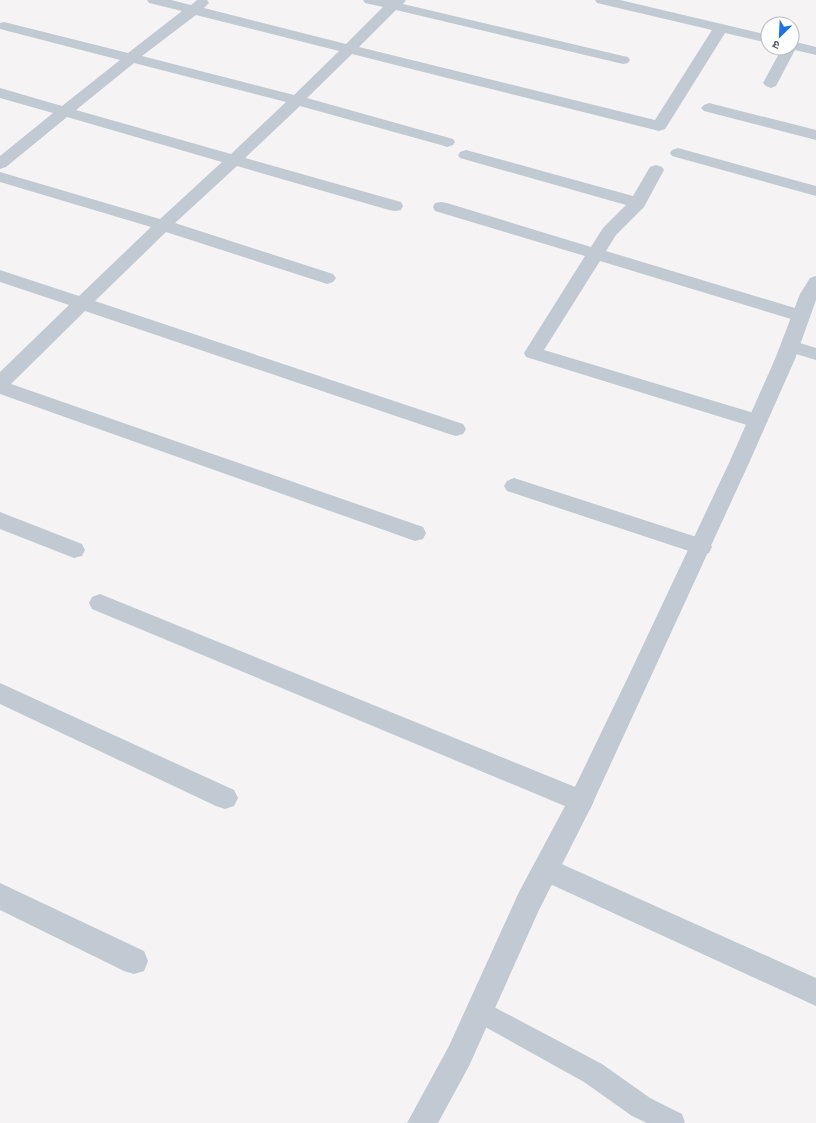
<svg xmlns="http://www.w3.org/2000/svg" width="816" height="1123" viewBox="0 0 816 1123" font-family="Lato,'Noto Sans Devanagari',sans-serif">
  <rect width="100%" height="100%" fill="#f5f3f3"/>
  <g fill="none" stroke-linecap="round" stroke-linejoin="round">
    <path fill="#c1cad2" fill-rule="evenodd" d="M479 999 602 1064 650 1098 682 1114 685 1123H647L632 1116 584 1082 471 1019 467 1011 471 1003Z"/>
    <g fill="#c1cad2" fill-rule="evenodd">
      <path d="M147 0H171L191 5 197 0H207L209 3 204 8 346 44 383 7 365 3 363 0H406L403 4 623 56 628 57 630 60 628 63 623 64 396 10 359 47 655 120 712 30 597 3 595 0H620L768 35V43L725 33 667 126 665 129 659 131 352 54 307 98 453 139 455 142 453 145 447 147 441 145 300 106 245 158 401 202 403 206 401 210 395 211 389 210 237 166 175 223 333 274 336 278 333 282 327 284 321 282 166 232 95 301 463 424 466 429 463 434 456 436 449 434 85 311 11 384 423 527 426 533 423 539 415 541 0 394V372L69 305 0 282V270L79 296 151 227 0 182V172L160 219 222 162 67 117 6 167 0 169V156L53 113 0 98V88L62 106 120 60 0 29V23L4 22 128 53 182 11 149 3ZM196 15 339 51 294 95 142 56ZM134 63 286 102 231 154 76 110Z"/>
      <path d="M792 41 816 47V55L795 50 776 86 771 88 766 86 763 83 782 48H792Z"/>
      <path d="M709 103 816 130V140L704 111 701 108 704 105Z"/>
      <path d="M678 148 816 186V196L672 156 670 153 672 150Z"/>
      <path d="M466 150 633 196 650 167 656 165 662 167 664 170 644 207 616 235 606 251 808 312 810 316 808 320 801 322 600 261 544 350 764 416 767 421 764 426 757 428 750 426 526 357 524 353 585 256 435 211 433 207 435 203 441 202 447 203 591 247 603 228 626 205 460 158 458 155 460 152Z"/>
      <path d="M790 340 816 348V360L783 350 781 346 783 342Z"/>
      <path d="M514 478 709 541 712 547 709 553 701 555 507 491 504 486 507 481Z"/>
      <path d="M0 512 82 544 85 550 82 556 74 558 0 529Z"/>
      <path d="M100 594 590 793 594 801 590 809 581 812 572 809 92 609 89 603 92 597Z"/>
      <path d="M0 683 234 790 238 798 234 806 225 809 216 806 0 704Z"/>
      <path d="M546 857 816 978V1006L537 878 533 869 537 860Z"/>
      <path d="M0 883 144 951 148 961 144 971 134 974 124 971 0 910Z"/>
    </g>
    <path fill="#c1cad2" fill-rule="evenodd" d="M816 276V300L795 359 749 463 590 809 539 910 469 1066 438 1123H407L449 1046 519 892 572 793 629 675 729 463 775 359 800 294 810 278Z"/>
  </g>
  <g transform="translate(780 36) rotate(204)"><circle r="19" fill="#ffffff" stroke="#b7bbc0"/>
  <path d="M0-3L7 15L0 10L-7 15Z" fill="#1a73e8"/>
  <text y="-6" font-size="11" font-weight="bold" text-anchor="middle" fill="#4a5661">उ</text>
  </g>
</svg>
